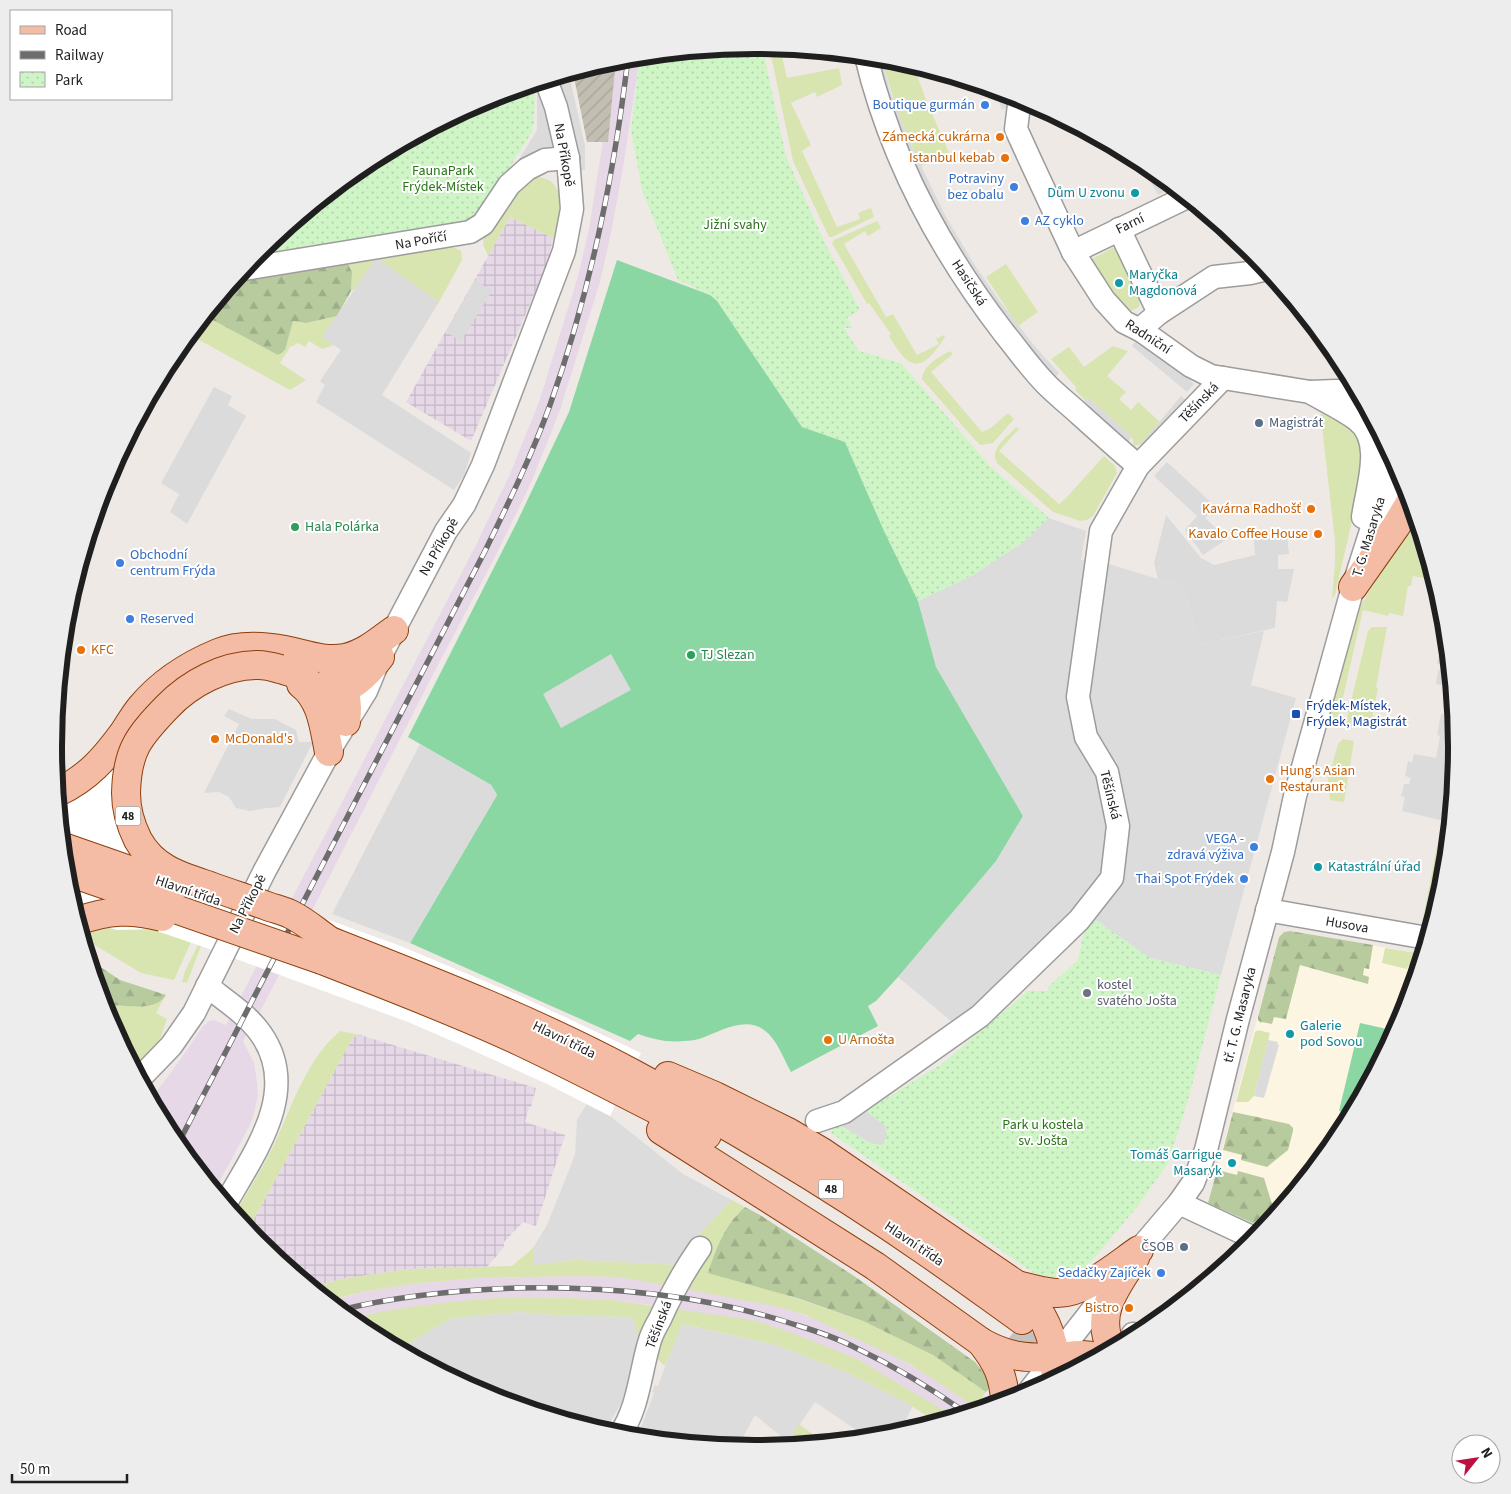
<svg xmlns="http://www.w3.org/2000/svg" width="1511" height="1494" viewBox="0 0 1511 1494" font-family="'Source Sans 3',sans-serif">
  <defs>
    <pattern id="industrial-grid" width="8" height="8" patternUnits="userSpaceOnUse" patternTransform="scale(1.25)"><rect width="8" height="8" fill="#e6d8e7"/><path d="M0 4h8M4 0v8" fill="none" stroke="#c5b9c6"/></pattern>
    <pattern id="construction-furrows" width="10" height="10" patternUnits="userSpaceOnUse" patternTransform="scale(1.25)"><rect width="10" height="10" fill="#c2beb2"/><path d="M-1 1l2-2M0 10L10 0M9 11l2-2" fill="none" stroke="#a6a399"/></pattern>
    <pattern id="forest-firs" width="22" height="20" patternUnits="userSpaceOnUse" patternTransform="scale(1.25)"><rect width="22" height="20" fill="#b7cb9e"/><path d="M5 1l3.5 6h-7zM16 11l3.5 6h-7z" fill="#9dae88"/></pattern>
    <pattern id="park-dots" width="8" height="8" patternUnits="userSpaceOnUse" patternTransform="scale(1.25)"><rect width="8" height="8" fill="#cff5c6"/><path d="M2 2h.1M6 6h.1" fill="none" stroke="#b1d2aa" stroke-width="1.8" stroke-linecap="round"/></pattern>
  </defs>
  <rect width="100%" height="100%" fill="#efe9e6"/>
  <g fill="#dddcdc">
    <path d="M1049 518 1086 531 1081 560 1106 563 1158 579 1182 584 1200 644 1264 631 1251 685 1296 698 1221 975 1150 958 1094 919 957 1026 898 977 996 861 1023 816 936 667 918 601 973 575 1022 543Z"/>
    <path d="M587 1104 610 1116 683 1174 732 1200 694 1240 678 1265 576 1260 533 1265V1248L547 1225 575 1155 577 1120Z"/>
    <path d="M519 1312 554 1315 632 1317 642 1344 628 1391 605 1431 487 1395 403 1351 401 1348 451 1318Z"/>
    <path d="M681 1324 777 1345 848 1373 913 1406 899 1433 892 1436 868 1438 815 1402 788 1442 755 1415 740 1443 746 1448 635 1437 639 1433 654 1393 652 1392 655 1385 658 1386Z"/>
  </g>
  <g fill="url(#industrial-grid)">
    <path d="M510 217 553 238 548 262 471 441 406 402Z"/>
    <path d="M360 1035 536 1088 531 1107H529L525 1122 565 1135 536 1226 523 1222 504 1242V1247L487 1267 408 1269 342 1279 312 1287 259 1243 248 1230 353 1037Z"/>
  </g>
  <path fill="#fcf5e1" d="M1290 931 1423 954 1404 1016 1339 1137 1264 1228 1208 1203 1279 937 1284 932Z"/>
  <g fill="#e6d8e7">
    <path d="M640 56 623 168 611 233 600 282 560 410 531 483 495 557 439 663 261 1010 243 1041 254 1063 257 1081 258 1096 254 1113 250 1125 215 1190 172 1137 150 1096 157 1091 180 1060 203 1026 209 1021 214 1020 226 1025 475 547 510 474 539 402 578 276 589 229 616 59Z"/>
    <path d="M576 1276 620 1277 671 1284 768 1303 819 1320 860 1337 911 1365 954 1390 981 1409 952 1417 900 1385 667 1307 612 1300 568 1298 485 1299 422 1306 365 1315 351 1318 329 1301 367 1291 419 1283 478 1278Z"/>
  </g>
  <path fill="url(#construction-furrows)" d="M616 59 608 142H587L573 72Z"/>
  <g fill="#d8e5b0">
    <path d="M769 46 780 47 787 78 839 68 842 85 817 97 815 92 791 103 811 145 802 151 837 227 860 219 858 213 871 208 874 217 832 237H829L793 161Z"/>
    <path d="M882 57 893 59 913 65 925 97 949 153 921 166C904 130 891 96 882 57Z"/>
    <path d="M531 178C535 178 539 177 543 178 567 183 562 220 557 237L553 238 510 217 488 256 483 244 484 238 510 192Z"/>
    <path d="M877 221 881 228 868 236 865 231 844 244 886 317 893 314 917 355 939 344 936 339 944 335 945 337C937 349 922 374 906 359 899 353 894 344 889 336L891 334 869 303 867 304 832 243 834 240Z"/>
    <path d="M442 244 455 248 461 251 462 260 439 302 376 258 354 290 351 291 352 272 346 260Z"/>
    <path d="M1116 246 1141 300 1139 307 1131 311C1117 305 1100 272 1092 259Z"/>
    <path d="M1006 264 1038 312 1018 326 986 277Z"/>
    <path d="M205 316 278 355 285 349 293 321 306 323 337 316 322 337 334 345 322 349 309 341 305 347 298 343 290 347 280 363 306 380 290 390 190 335Z"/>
    <path d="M1113 346 1128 351 1107 376 1126 392 1119 399 1131 410 1138 402 1160 422 1141 444 1134 446 1132 437 1088 397 1085 400 1076 391V387L1051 359 1069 347 1084 367Z"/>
    <path d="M950 351 953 354 931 372 982 432 991 428 1008 413 1014 419 993 443 981 445 975 440 922 379C924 364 938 358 950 351Z"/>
    <path d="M1320 409 1361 432 1366 460 1335 595 1332 598 1335 563V541Z"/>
    <path d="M1016 427 1019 429 999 451 1059 504 1066 498 1104 456 1115 466 1117 473 1093 516 1087 520 1080 521 1053 512 997 463C989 449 1007 437 1016 427Z"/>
    <path d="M1415 514 1426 551 1423 566 1426 567 1424 578 1413 576 1411 586H1408L1403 616 1389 613 1388 616 1363 610 1338 719 1336 722 1332 723 1328 717 1357 611 1407 530Z"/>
    <path d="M1372 627H1387L1376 687 1378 688 1370 727 1357 724 1356 728 1349 726 1346 722 1368 631Z"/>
    <path d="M1343 739 1354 741 1344 802 1330 800 1328 779 1338 744Z"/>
    <path d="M1450 825 1448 848 1430 929 1422 924 1440 831 1444 827Z"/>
    <path d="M72 899 117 930 151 929 191 942 174 980 141 973 83 938Z"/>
    <path d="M198 945 201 946 187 983 182 982 185 971Z"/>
    <path d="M1385 948 1423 954 1418 968 1408 966 1407 969 1382 963Z"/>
    <path d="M164 998 156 1013 167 1019 158 1045 136 1070 116 1033 119 1031 113 1009 114 1005C132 1006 150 1009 164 998Z"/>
    <path d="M1258 1030 1270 1033 1254 1096 1248 1102H1236L1255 1032Z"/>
    <path d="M340 1031 360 1035 353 1037 248 1230 235 1214C248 1192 261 1170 273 1147 292 1108 305 1060 340 1031Z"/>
    <path d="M732 1200 745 1207 734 1217 771 1290 863 1321 933 1355 986 1392 975 1407 910 1364 806 1315 775 1306 620 1277 576 1276 478 1278 419 1283 367 1291 329 1300 312 1287 342 1279 408 1269 512 1266 533 1248V1265L576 1260 678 1265 694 1240Z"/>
    <path d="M568 1298 612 1300 753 1320 792 1333 857 1359 943 1410 958 1416 936 1422 907 1403 848 1373 777 1345 682 1324 665 1366 642 1344 632 1317 554 1315 519 1312 451 1318 401 1348 396 1341 391 1344 365 1331 351 1318C393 1308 439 1303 484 1299 511 1297 540 1299 568 1298Z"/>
    <path d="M799 1424 823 1442 792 1445 788 1442Z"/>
  </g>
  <g fill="url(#forest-firs)">
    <path d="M346 260 352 272 351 291 337 316 306 323 293 321 285 350 278 355 205 316 238 276Z"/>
    <path d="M1290 931 1373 945 1369 969 1364 968 1363 975 1369 977 1368 984 1300 965 1286 1019 1274 1017 1272 1024 1262 1022 1261 1023 1258 1020V1017L1279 937 1284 932Z"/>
    <path d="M90 960 120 980 166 995C156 1011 131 1006 114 1005L113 1009 119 1020V1031L116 1033 107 1015Z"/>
    <path d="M1233 1112 1289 1124 1293 1128V1131L1288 1150 1267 1167 1241 1160 1242 1155 1223 1150Z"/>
    <path d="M1217 1170 1237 1175 1238 1171 1264 1178 1272 1204 1264 1228 1208 1203Z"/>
    <path d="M745 1207 760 1215 854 1276 975 1362 984 1373 990 1388 986 1392 933 1355 863 1321 797 1298 708 1273C716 1249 725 1224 745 1207Z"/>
  </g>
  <g fill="url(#park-dots)">
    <path d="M756 45 762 46 786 156 825 243 860 310 847 318 853 328H844L859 351 901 363 990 466 1049 518 1022 543 973 575 918 601 884 531 845 442 802 427 717 301 710 295 678 280 642 190 631 130 640 56Z"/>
    <path d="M535 91 534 122 532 132 475 222 250 261 259 250 366 163 487 98 509 92 512 96Z"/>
    <path d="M1094 919 1150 958 1221 975 1188 1100 1168 1163 1137 1207 1085 1269 1059 1277 1038 1276 831 1133 835 1123 871 1143 885 1126 866 1111 943 1063 1028 991H1048L1049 986 1078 960 1085 927Z"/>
  </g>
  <g fill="#8ad7a4">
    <path d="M617 260 710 295 717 301 802 427 845 442 884 531 918 601 936 667 1023 816 996 861 898 977 876 1001 868 1006 878 1026 791 1072C783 1058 777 1039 764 1030 745 1016 721 1031 702 1038 697 1040 690 1041 683 1041 668 1043 653 1039 638 1034L630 1041 410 943 497 795 491 785 408 737 518 520 569 412Z"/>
    <path d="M1360 1023 1396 1031 1351 1114 1339 1111Z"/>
  </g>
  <g fill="#dbdbdb">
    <path d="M866 56 882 57 890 91 912 147 945 215 974 264 999 300 1033 344 1059 373 1047 385 952 258Z"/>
    <path d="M569 74 585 146V170L527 169 518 161 537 130V83Z"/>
    <path d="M995 90 1009 94 1013 105 1002 110Z"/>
    <path d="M1139 160 1146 163 1174 187 1158 195Z"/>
    <path d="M376 258 439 302 382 395 471 453 464 475 454 490 316 402 325 385 320 381 341 350 322 337Z"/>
    <path d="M475 280 492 291 461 341 446 332Z"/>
    <path d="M1139 337 1194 384 1187 392 1132 346Z"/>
    <path d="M214 387 232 396 228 405 246 416 187 524 170 512 179 494 161 483Z"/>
    <path d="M1181 396 1191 404 1150 452 1141 444Z"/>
    <path d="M1088 397 1132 437 1120 450 1076 410Z"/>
    <path d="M1167 462 1216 507 1205 518 1227 539 1203 555 1185 530 1197 516 1154 476Z"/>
    <path d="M1166 515 1201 558 1214 565 1255 555 1254 540 1287 535 1289 554 1278 555V569H1294L1287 602 1277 601 1275 628 1200 644 1182 584 1158 579 1154 563Z"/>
    <path d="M1446 641 1447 642 1457 747 1451 818 1440 820 1402 811 1405 797 1401 796 1404 784H1409L1411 778 1405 776 1408 761 1412 762 1414 754 1436 758 1440 736 1437 735 1441 714H1444L1449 687 1436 684 1438 670 1441 671V665L1437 664 1440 648 1444 649Z"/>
    <path d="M611 654 631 690 561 728 543 694Z"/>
    <path d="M229 709 252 719H275L296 730 299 742H313L280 807 267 808 250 811 236 808 229 797 219 792 204 793 239 724 224 716Z"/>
    <path d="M420 744 491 785 497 795 410 943 332 914Z"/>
    <path d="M1268 1040 1278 1042 1277 1044 1279 1045 1264 1098 1254 1096Z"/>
    <path d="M866 1111 885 1126 887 1136 882 1145 871 1143 841 1126Z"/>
  </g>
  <path fill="#fff" d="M270 638 291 692 280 684 252 678 228 682 203 694 161 729 140 765 139 830 171 863 398 945 518 995 641 1053 610 1116 547 1084 459 1044 408 1022 198 945 151 929 117 930 110 928 82 933 67 884 57 781Z"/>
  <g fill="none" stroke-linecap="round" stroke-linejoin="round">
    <path stroke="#c5c1be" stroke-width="28" stroke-dasharray="28 14" stroke-linecap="butt" d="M1012 1334 1051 1365"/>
    <g stroke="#9c9c9c" stroke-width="25">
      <g id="minor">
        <path d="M866 56C890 157 941 251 1004 333 1018 350 1031 369 1047 385 1056 394 1066 402 1076 411 1096 429 1117 448 1138 466"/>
        <path d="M1020 97 1016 129 1032 164 1073 252 1104 300 1124 322 1142 331 1191 366 1211 376 1310 392 1336 391 1359 394"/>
        <path d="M1119 229 1159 313"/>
        <path d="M1073 252 1187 197"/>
        <path d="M244 269 470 232 483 224 509 185 527 169 545 160 568 158"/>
        <path d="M1142 331 1146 324 1159 313 1214 277 1250 273 1267 269"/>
        <path d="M1310 392C1325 401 1342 409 1356 419 1385 440 1367 487 1363 517"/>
        <path d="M1389 511 1404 479"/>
        <path d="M1267 910 1427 938"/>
        <path d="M207 986C226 1001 248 1015 261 1034 301 1091 254 1153 226 1203"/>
        <path d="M140 1078 171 1046 194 1013 264 872 335 741 366 691 380 657 394 630 446 531 464 505 483 465 564 251 572 209 568 158 556 107 546 80"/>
        <path d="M817 1121 844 1112 980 1016 1079 920 1112 878 1118 826 1107 772 1086 737 1078 697 1101 531 1138 466 1223 378"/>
        <path d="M1179 1203 1256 1239"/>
        <path d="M1133 1334 1135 1336"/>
        <path d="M1027 1394 1139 1250 1179 1203 1193 1183 1206 1150 1238 1019 1283 852 1295 796 1353 587 1394 459"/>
        <path d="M619 1436C639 1408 640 1372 650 1340 652 1333 656 1326 660 1319 671 1294 684 1271 700 1248"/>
      </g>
    </g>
    <g stroke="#8d3f0c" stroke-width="30">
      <g id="major">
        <path d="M1353 587 1396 526 1411 501"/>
        <path d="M280 669 302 676 317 691 327 696C353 687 364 678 380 657"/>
        <path d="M333 675C346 691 349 701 346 722"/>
        <path d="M301 684C322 700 324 728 329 752"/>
        <path d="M58 792C88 778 105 758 124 732 130 723 135 714 141 707 162 682 189 665 218 653 239 644 264 646 285 650 305 654 324 662 345 658 364 654 379 641 394 630"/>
        <path d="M330 941C432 981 535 1021 632 1073 734 1128 833 1187 928 1253 960 1275 991 1298 1022 1320"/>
        <path d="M322 960C388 986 455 1011 519 1041 583 1071 644 1104 707 1135"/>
        <path d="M668 1076 715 1096 788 1132 822 1152 1017 1285C1039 1309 1049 1322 1055 1355 1056 1363 1054 1371 1056 1379"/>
        <path d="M661 1130 875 1266 981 1342C1008 1357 1027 1359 1058 1357 1070 1356 1084 1353 1097 1357"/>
        <path d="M1017 1285C1029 1288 1042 1292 1055 1293 1083 1295 1117 1265 1139 1250"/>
        <path d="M981 1342C996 1361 1004 1376 1005 1401"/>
        <path d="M1112 1349C1093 1314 1117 1286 1135 1258"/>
      </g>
    </g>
    <use href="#minor" stroke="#fff" stroke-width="22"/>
    <use href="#major" stroke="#f4bca5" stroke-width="28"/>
    <g stroke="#6d6d6d" stroke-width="5.5">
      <g id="rail">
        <path d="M178 1144 485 551C508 504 532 455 550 405 590 293 614 176 628 58"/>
        <path d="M340 1310C398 1296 457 1290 516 1288 610 1286 706 1295 796 1325 816 1331 837 1338 856 1348 894 1366 932 1389 966 1413"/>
      </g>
    </g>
    <use href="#rail" stroke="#fff" stroke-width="4" stroke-dasharray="11" stroke-linecap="butt"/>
    <g stroke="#8d3f0c" stroke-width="30" stroke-linecap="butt">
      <g id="major-bridge">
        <path d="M280 669C273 667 265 665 258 665 224 665 190 683 167 707 139 736 127 750 126 793 126 810 130 824 138 840 154 869 180 876 210 886 229 893 248 899 267 906 275 909 285 911 292 915 305 921 318 933 330 941"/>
        <path d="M63 847 175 886"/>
        <path d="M66 871 322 960"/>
        <path d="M78 921C108 910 131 909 162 917"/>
      </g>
    </g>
    <use href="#major-bridge" stroke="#f4bca5" stroke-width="28"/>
  </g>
  <g fill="#3f7fe0" stroke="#fff" stroke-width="2">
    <circle cx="985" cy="105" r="5"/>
    <circle cx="1014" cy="187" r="5"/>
    <circle cx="1025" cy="221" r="5"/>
    <circle cx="120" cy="563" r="5"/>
    <circle cx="130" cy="619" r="5"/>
    <circle cx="1254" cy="847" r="5"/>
    <circle cx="1244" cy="879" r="5"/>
    <circle cx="1161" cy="1273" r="5"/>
  </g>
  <g fill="#e8710a" stroke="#fff" stroke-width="2">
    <circle cx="1000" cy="137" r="5"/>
    <circle cx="1005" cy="158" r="5"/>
    <circle cx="1311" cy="509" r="5"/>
    <circle cx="1318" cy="534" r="5"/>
    <circle cx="81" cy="650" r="5"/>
    <circle cx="215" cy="739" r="5"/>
    <circle cx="1270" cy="779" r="5"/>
    <circle cx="828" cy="1040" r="5"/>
    <circle cx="1129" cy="1308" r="5"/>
  </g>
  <g fill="#0f9aa8" stroke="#fff" stroke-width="2">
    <circle cx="1135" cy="193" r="5"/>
    <circle cx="1119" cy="283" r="5"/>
    <circle cx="1318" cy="867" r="5"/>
    <circle cx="1290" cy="1034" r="5"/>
    <circle cx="1232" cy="1163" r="5"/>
  </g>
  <g fill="#5c6f8a" stroke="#fff" stroke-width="2">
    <circle cx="1259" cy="423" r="5"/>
    <circle cx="1184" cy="1247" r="5"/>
  </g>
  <g fill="#2e9e5b" stroke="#fff" stroke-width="2">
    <circle cx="295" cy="527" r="5"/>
    <circle cx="691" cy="655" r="5"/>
  </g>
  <rect fill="#1a4fb4" stroke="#fff" stroke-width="2" x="1291" y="709" width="10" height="10" rx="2.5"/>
  <circle fill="#6b7280" stroke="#fff" stroke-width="2" cx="1087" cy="993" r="5"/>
  <g text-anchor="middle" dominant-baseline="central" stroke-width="4" stroke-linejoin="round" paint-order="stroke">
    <g fill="#fff" stroke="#626262" stroke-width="1">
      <rect x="115.5" y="806.5" width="25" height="19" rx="4"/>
      <rect x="818.5" y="1179.5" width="25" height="19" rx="4"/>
    </g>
    <g font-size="12" font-weight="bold" fill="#1f1f1f">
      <text x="128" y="816">48</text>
      <text x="831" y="1189">48</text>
    </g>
    <g font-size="14" fill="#366cbe" stroke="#fff" text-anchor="end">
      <text x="975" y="105">Boutique gurmán</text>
      <text x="1004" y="179">Potraviny<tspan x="1004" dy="16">bez obalu</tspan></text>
      <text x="1035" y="221" text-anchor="start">AZ cyklo</text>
      <text x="130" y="555" text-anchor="start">Obchodní<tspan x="130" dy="16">centrum Frýda</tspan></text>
      <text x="140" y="619" text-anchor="start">Reserved</text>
      <text x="1244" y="839">VEGA -<tspan x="1244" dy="16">zdravá výživa</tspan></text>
      <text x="1234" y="879">Thai Spot Frýdek</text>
      <text x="1151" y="1273">Sedačky Zajíček</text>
    </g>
    <g font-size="14" fill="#c56008" stroke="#fff" text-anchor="end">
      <text x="990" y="137">Zámecká cukrárna</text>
      <text x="995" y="158">Istanbul kebab</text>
      <text x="1301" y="509">Kavárna Radhošť</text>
      <text x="1308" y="534">Kavalo Coffee House</text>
      <text x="91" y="650" text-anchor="start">KFC</text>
      <text x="225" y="739" text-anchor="start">McDonald's</text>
      <text x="1280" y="771" text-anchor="start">Hung's Asian<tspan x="1280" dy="16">Restaurant</tspan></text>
      <text x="838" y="1040" text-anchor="start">U Arnošta</text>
      <text x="1119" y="1308">Bistro</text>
    </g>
    <g font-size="14" fill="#1f1f1f" stroke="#fff">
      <text transform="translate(564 155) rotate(80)">Na Příkopě</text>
      <text transform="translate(1130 224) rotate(-26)">Farní</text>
      <text transform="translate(421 241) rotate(-10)">Na Poříčí</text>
      <text transform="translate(969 283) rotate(57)">Hasičská</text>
      <text transform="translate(1148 337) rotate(33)">Radniční</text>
      <text transform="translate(1199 403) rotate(-46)">Těšínská</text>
      <text transform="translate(1369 537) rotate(-73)">T. G. Masaryka</text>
      <text transform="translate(439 547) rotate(-60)">Na Příkopě</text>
      <text transform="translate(1110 795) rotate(76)">Těšínská</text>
      <text transform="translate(188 891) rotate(19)">Hlavní třída</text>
      <text transform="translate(248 904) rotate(-63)">Na Příkopě</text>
      <text transform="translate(1347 925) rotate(10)">Husova</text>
      <text transform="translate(1240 1015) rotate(-76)">tř. T. G. Masaryka</text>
      <text transform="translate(564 1040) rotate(26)">Hlavní třída</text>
      <text transform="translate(914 1244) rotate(34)">Hlavní třída</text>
      <text transform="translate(659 1325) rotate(-69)">Těšínská</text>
    </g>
    <g font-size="14" fill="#277515" stroke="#fff">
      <text x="443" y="171">FaunaPark<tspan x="443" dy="16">Frýdek-Místek</tspan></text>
      <text x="735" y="225">Jižní svahy</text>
      <text x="1043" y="1125">Park u kostela<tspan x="1043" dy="16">sv. Jošta</tspan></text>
    </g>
    <g font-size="14" fill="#0d838f" stroke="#fff" text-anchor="start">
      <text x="1125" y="193" text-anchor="end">Dům U zvonu</text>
      <text x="1129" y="275">Maryčka<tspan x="1129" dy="16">Magdonová</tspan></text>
      <text x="1328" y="867">Katastrální úřad</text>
      <text x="1300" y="1026">Galerie<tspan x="1300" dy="16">pod Sovou</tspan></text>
      <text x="1222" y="1155" text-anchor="end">Tomáš Garrigue<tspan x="1222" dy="16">Masaryk</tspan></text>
    </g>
    <g font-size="14" fill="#4e5e75" stroke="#fff" text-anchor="start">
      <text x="1269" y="423">Magistrát</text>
      <text x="1174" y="1247" text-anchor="end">ČSOB</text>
    </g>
    <g font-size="14" fill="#27864d" stroke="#fff" text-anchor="start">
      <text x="305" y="527">Hala Polárka</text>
      <text x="701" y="655">TJ Slezan</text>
    </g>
    <g font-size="14" fill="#164399" stroke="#fff" text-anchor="start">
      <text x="1306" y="706">Frýdek-Místek,<tspan x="1306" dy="16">Frýdek, Magistrát</tspan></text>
    </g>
    <g font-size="14" fill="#5b616d" stroke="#fff" text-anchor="start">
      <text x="1097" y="985">kostel<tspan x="1097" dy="16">svatého Jošta</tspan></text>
    </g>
  </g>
  <path d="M0 0H1511V1494H0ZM62 747a693 693 0 1 1 1386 0a693 693 0 1 1-1386 0Z" fill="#ededed" fill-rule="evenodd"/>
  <path fill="none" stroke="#1f1f1f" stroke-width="6" d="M62 747a693 693 0 1 1 1386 0a693 693 0 1 1-1386 0Z"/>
  <rect x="10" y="10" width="162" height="90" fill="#ffffff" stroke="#a5a5a5"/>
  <rect x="20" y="26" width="25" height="8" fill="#f4bca5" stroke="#a5a5a5"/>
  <text x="55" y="35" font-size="15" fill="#1f1f1f">Road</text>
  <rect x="20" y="51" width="25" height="8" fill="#6d6d6d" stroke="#a5a5a5"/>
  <text x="55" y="60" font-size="15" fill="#1f1f1f">Railway</text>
  <rect x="20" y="72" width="25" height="15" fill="url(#park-dots)" stroke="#a5a5a5"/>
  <text x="55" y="85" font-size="15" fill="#1f1f1f">Park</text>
  <g transform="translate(1476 1459) rotate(60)"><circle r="24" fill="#ffffff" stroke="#a5a5a5"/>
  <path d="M0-4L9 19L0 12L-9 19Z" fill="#bd1040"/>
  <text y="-8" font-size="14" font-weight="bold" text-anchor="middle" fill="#1f1f1f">N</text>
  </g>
  <path d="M12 1474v8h115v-8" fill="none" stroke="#1f1f1f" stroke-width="2.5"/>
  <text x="20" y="1474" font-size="15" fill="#1f1f1f" stroke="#ffffff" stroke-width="4" paint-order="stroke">50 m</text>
</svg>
